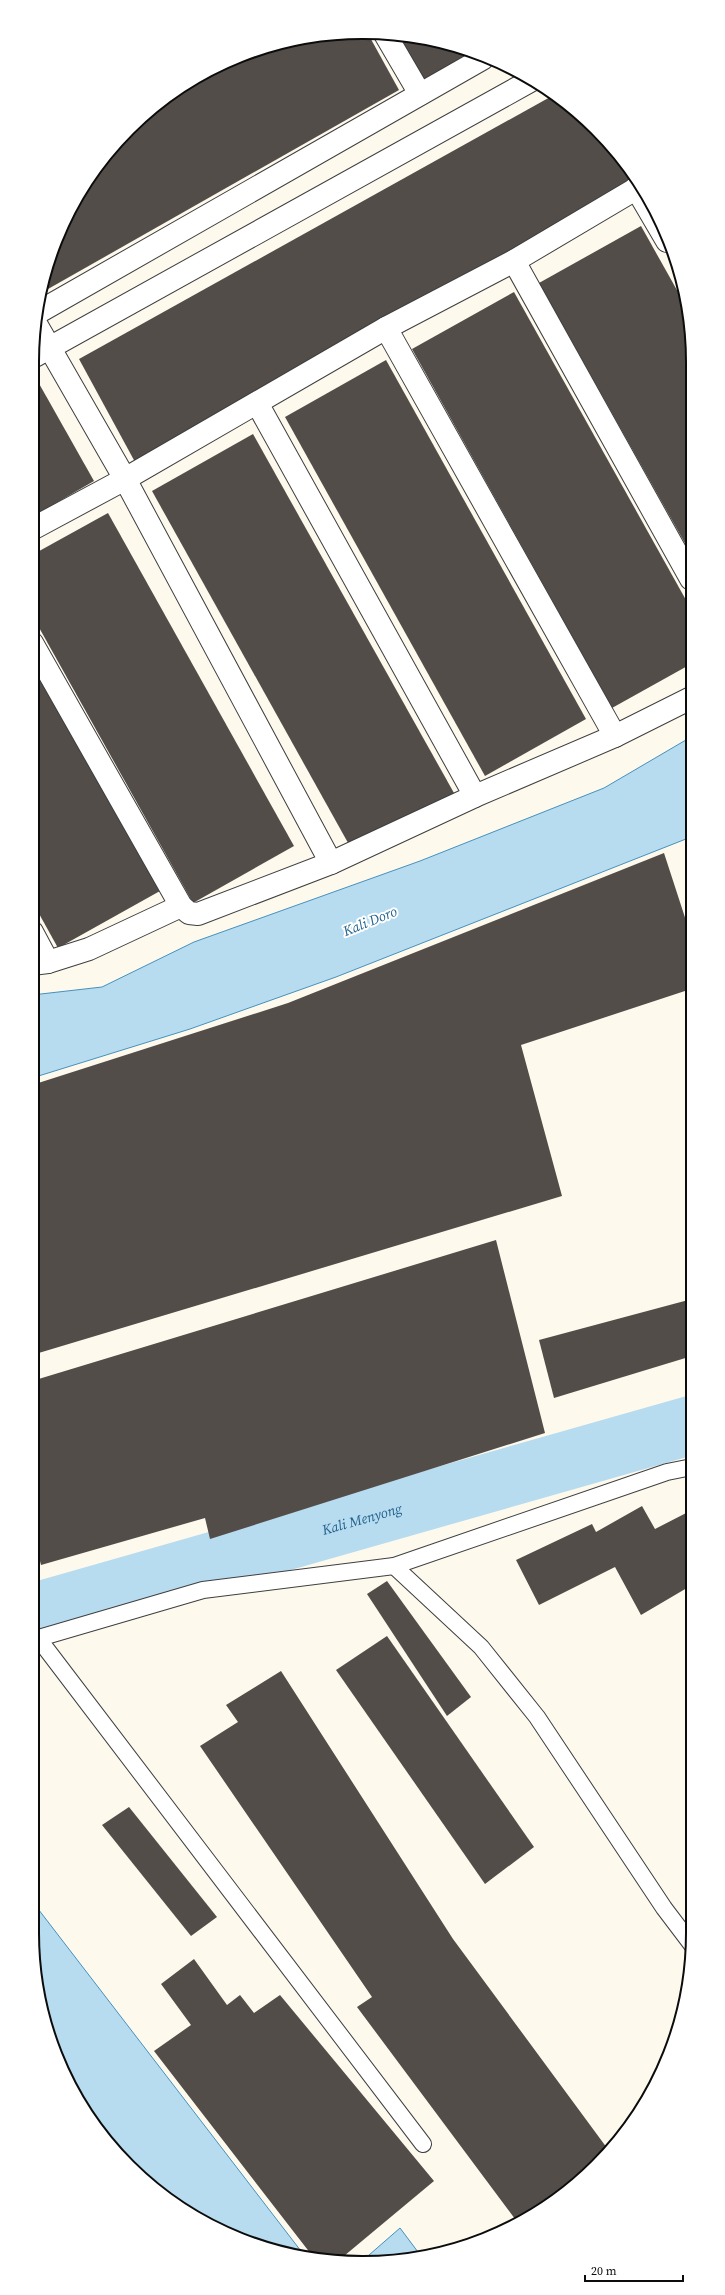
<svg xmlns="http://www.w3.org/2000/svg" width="725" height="2295" viewBox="0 0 725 2295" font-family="'Source Serif 4',serif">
  <rect width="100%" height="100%" fill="#fdf9ed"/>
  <g fill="#b7dbef" stroke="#4691bd">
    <path d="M691 737V837L336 977 190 1029 32 1078V995L102 987 194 942 420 861 604 788Z"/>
    <path d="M32 1901 304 2255 216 2229 161 2195 114 2151 57 2059 38 1997 32 1933Z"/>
    <path d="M400 2228 421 2256 384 2262H361Z"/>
  </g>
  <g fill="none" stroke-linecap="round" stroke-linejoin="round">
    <path stroke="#b7dbef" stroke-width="59" id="s1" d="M32 1613 692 1425"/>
  </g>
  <g fill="#534d49">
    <path d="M367 32 399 90 41 293 57 236 88 179 129 129 179 88 236 57 298 38Z"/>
    <path d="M398 36 427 38 470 55 424 81Z"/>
    <path d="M552 96 611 144 637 183 135 462 79 359Z"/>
    <path d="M641 226 687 308 690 319 691 554 539 283Z"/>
    <path d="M514 292 691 609V664L612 708 412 349Z"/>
    <path d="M386 360 586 719 485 776 285 417Z"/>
    <path d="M37 380 94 481 32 517V382Z"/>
    <path d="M253 434 454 793 352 850 152 491Z"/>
    <path d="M108 513 294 846 193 903 32 615V555Z"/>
    <path d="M32 662 160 891 58 948 32 901Z"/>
    <path d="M664 853 691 936V989L521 1045 562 1196 32 1355V1085L288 1003Z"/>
    <path d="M496 1240 545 1433 210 1539 205 1518 41 1565 32 1530V1381Z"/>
    <path d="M692 1299V1356L554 1398 539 1340Z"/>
    <path d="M642 1506 655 1529 692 1510V1585L641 1615 615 1567 539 1605 516 1560 592 1524 596 1532Z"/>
    <path d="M387 1581 471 1697 447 1716 367 1594Z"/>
    <path d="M387 1636 534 1847 485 1884 336 1670Z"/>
    <path d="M281 1671 453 1939 607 2148 564 2195 518 2223 357 2007 372 1997 200 1746 238 1722 226 1705Z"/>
    <path d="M129 1807 217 1917 191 1936 102 1825Z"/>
    <path d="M194 1959 227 2005 240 1995 254 2013 280 1995 434 2181 338 2261 314 2258 154 2051 191 2025 161 1984Z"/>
  </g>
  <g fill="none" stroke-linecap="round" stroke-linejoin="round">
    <g stroke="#3f3f3f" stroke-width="18">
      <g id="service">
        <path d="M394 1566 481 1647 537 1717 664 1908 692 1945"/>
        <path d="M38 1638 423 2144"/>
        <path d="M32 1640 203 1590 394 1566 667 1472 692 1467"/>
      </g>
    </g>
    <g stroke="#3f3f3f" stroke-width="24">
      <g id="minor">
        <path d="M385 34 420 94"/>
        <path d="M636 188 667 241"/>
        <path d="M514 261 691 579"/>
        <path d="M37 313 482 59"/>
        <path d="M36 324 125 479 331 863"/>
        <path d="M386 328 615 736"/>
        <path d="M33 357 532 80"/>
        <path d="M257 403 475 796"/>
        <path d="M32 529 125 479 386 328 514 261 639 187"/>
        <path d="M32 643 181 906 189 913 198 914 331 863 475 796 615 736 691 698"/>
        <path d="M32 932 48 962 32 964"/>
        <path d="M48 962 89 949 181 906"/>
      </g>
    </g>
    <use href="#service" stroke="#fff" stroke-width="16"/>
    <use href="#minor" stroke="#fff" stroke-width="22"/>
  </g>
  <g text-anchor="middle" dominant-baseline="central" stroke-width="4" stroke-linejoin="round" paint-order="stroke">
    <g font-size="14" font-style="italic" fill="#24638f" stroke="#fff">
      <text transform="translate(370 921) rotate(-22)">Kali Doro</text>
      <text stroke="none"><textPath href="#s1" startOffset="343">Kali Menyong</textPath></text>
    </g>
  </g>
  <path d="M0 0H725V2295H0ZM362 39H363A323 323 0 0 1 686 362V1933A323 323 0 0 1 363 2256H362A323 323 0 0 1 39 1933V362A323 323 0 0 1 362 39Z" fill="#fff" fill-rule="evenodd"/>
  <path fill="none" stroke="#0c0c0c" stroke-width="2" d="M362 39H363A323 323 0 0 1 686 362V1933A323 323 0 0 1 363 2256H362A323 323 0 0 1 39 1933V362A323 323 0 0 1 362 39Z"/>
  <path d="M585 2275v6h98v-6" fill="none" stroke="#0c0c0c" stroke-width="2"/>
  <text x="591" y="2275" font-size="12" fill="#0c0c0c" stroke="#ffffff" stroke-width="3" paint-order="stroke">20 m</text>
</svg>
